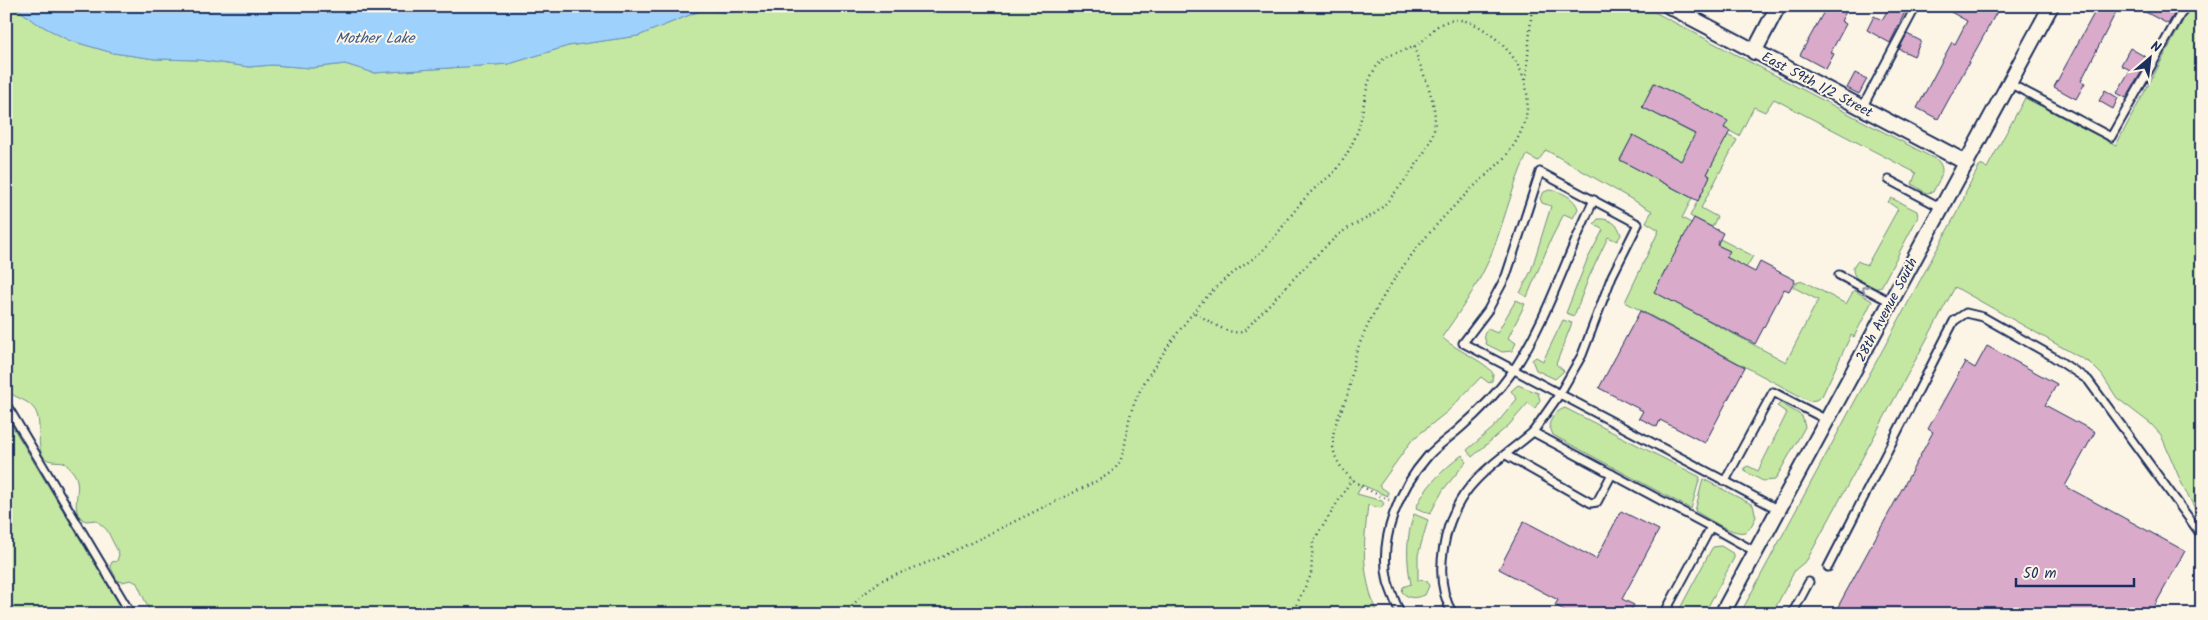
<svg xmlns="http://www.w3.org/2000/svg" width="2208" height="620" viewBox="0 0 2208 620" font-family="Kalam,sans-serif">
  <rect width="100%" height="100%" fill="#fcf5e5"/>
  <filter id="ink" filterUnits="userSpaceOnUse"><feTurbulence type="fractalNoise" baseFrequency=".02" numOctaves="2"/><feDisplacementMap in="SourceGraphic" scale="10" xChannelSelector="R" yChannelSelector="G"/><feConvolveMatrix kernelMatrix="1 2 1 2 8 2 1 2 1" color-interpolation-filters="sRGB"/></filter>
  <g filter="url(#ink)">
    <g fill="#c4e8a2" stroke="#708c80">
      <path d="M6 6H14L33 21 68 40 113 53 155 59 199 60 249 67 272 65 311 68 345 64 374 73 509 64 568 46 638 36 707 8 725 13 744 10 746 6H1643L1937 160C1948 170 1938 181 1933 192L1926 193 1912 184 1916 173 1774 99 1765 112 1754 107 1739 136 1724 128 1727 121 1654 83 1642 107 1715 145 1701 171 1633 136 1620 160 1692 198 1682 218 1715 236H1684L1674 256 1688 283 1665 271 1655 292 1786 362 1818 300 1793 287 1795 283 1803 281 1846 304 1854 290 1872 301 1854 337 1851 335 1822 396 1816 400 1809 401 1625 302 1659 230 1646 222 1652 211 1546 150 1538 161 1527 155C1510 190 1503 229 1487 264 1475 290 1458 314 1442 337 1453 349 1489 363 1493 374L1492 381 1489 383 1481 377 1448 411 1412 440 1379 486 1388 492V496L1362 485 1357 494 1382 501 1384 504 1380 508 1368 505C1363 550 1361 570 1377 614H151L137 583 131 580 122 582 117 580 110 566 112 562 117 561 119 554 107 530 96 520 86 521C69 514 80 494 77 481 76 473 69 468 64 462 59 461 53 462 48 460 33 454 44 424 35 410 28 399 14 398 6 390Z"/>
      <path d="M2191 6H2202V522L2181 482 2161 435 2151 424 2117 398 2102 375 2090 363 1955 287 1807 560 1795 570 1772 614H1740L1963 201 1966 191 1980 165 1987 168 2025 98 2116 145Z"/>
      <path d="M1727 135 1737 140 1701 208 1717 217 1712 227 1690 216 1710 176 1707 174Z"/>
      <path d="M1549 190C1560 190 1576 199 1578 209L1573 218 1564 214 1552 237 1527 297 1520 293 1531 271 1551 206 1542 203 1540 198 1544 192Z"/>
      <path d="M1891 198 1917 211 1918 217 1881 287 1874 289C1864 283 1852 280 1853 267L1857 261 1867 265 1898 209 1888 202Z"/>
      <path d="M1598 219C1609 218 1619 224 1621 235L1617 241 1608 237 1589 277 1574 316 1566 313 1587 260 1603 230 1594 224Z"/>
      <path d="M1720 239 1753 256 1746 268 1726 257 1729 251 1717 245Z"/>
      <path d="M1516 300 1525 304 1508 338 1516 343 1512 351 1502 352 1486 344 1484 334 1488 329 1497 333Z"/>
      <path d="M1563 320 1572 323 1556 364 1564 371 1555 379 1536 370 1532 360 1536 357 1543 361Z"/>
      <path d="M1518 385 1538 393 1540 400 1535 408 1528 403 1509 425 1472 457 1467 450 1493 428 1517 399 1511 391Z"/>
      <path d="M1781 403 1802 416 1805 427 1775 480 1763 481 1746 472 1744 468 1748 466 1758 471 1787 413 1777 406Z"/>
      <path d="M1565 408 1700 477 1691 509 1553 435 1549 425C1552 417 1556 411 1565 408Z"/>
      <path d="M6 415 17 434 125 614H6Z"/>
      <path d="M1462 455 1466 462 1443 490 1430 514 1416 508C1425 486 1444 469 1462 455Z"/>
      <path d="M1703 479 1753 505 1756 517C1753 522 1751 528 1747 531 1736 538 1706 517 1695 511Z"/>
      <path d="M1414 514 1428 520 1418 555V580L1427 581 1429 586 1425 595C1415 598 1410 600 1402 592L1403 587 1411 584C1406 560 1406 537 1414 514Z"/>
      <path d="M1721 546 1734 554V558L1704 614H1677L1711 550 1713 547Z"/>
    </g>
    <path fill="#9ed2fc" stroke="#6a91bd" d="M14 6H746L744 10 725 13 707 8 638 36 568 46 509 64 374 73 345 64 311 68 272 65 249 67 199 60 155 59 113 53 68 40 33 21Z"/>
    <g fill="#d9aaca" stroke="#1b2f5e">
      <path d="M1827 6H1849L1841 21 1846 24 1831 52 1834 54 1826 69 1800 55Z"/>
      <path d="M1890 6H1908L1890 43 1867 30 1874 16 1882 20Z"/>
      <path d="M1940 6H2000L1938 119 1917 108 1952 42 1955 44 1967 21Z"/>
      <path d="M2098 6H2119L2081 81 2085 83 2076 99 2054 87Z"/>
      <path d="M2134 6H2168L2176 11 2168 24Z"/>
      <path d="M1907 34 1921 41 1914 56 1899 49Z"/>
      <path d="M2130 48 2149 59 2126 98 2117 93 2130 70 2121 65Z"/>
      <path d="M1855 73 1867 79 1859 94 1847 88Z"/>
      <path d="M1654 83 1728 121 1724 128 1730 131 1707 174 1710 176 1698 201 1620 160 1633 135 1681 161 1695 134 1642 107Z"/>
      <path d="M2105 90 2118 98 2113 109 2099 101Z"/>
      <path d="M1694 218 1723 233 1717 245 1730 251 1726 257 1755 272 1760 262 1795 280 1789 291 1784 289 1755 344 1654 292Z"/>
      <path d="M1640 311 1745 367 1705 443 1660 420 1657 427 1639 418 1643 411 1599 388Z"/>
      <path d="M1987 346 2057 384 2045 405 2095 432 2065 486 2185 551 2150 614H1834L1933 432 1928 429 1965 362 1975 368Z"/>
      <path d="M1621 511 1659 530 1622 599 1634 605 1629 614H1562L1564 610 1555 605 1558 600 1499 569 1524 521 1596 559Z"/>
    </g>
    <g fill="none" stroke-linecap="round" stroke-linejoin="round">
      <g stroke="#1b2f5e" stroke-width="11">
        <g id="service">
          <path d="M2009 83 2111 137 2185 6"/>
          <path d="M1862 108 1916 6"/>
          <path d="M1889 180 1942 208"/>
          <path d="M1839 275 1891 302"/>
          <path d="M6 404 131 614"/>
          <path d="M1533 432 1559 395 1582 355 1612 276 1638 224 1540 172 1506 276 1488 310 1463 343 1725 481 1773 392 1827 420"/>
          <path d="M1506 455 1591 503 1597 502 1612 474"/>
          <path d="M1725 481 1779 510"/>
          <path d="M1711 527 1756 552"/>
          <path d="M1828 567 1954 321 1966 313 1983 317 2052 356 2088 380 2202 536"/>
          <path d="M1400 614C1396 603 1391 592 1388 582 1378 538 1399 489 1428 456 1437 446 1449 438 1459 429 1479 412 1498 392 1513 371 1548 319 1566 256 1594 200"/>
          <path d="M1453 614C1431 578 1444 519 1469 488 1487 466 1512 450 1533 432L1711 527 1664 614"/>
          <path d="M1792 614 1809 582"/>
        </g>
      </g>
      <g stroke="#1b2f5e" stroke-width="18">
        <g id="minor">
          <path d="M1669 6 1967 163"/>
          <path d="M1754 52 1778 6"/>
          <path d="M1722 614 2051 6"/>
        </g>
      </g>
      <g stroke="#1b2f5e" stroke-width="2.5" stroke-dasharray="1 4" stroke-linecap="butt">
        <path d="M1526 80 1532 6"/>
        <path d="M1195 313C1210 321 1226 335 1243 332 1274 300 1303 267 1336 237 1348 226 1365 221 1378 211 1392 199 1429 151 1433 134 1441 104 1421 74 1414 46"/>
        <path d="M846 614 858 599 880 581 944 556 1095 482C1104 477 1114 472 1119 463 1126 450 1126 431 1130 416 1135 398 1144 382 1154 367 1174 337 1197 304 1223 281 1236 270 1250 262 1262 251 1281 232 1294 208 1313 190 1321 182 1329 178 1336 170 1346 157 1354 142 1359 127 1365 105 1364 82 1379 63 1389 52 1405 52 1417 45 1424 41 1429 33 1435 28 1454 13 1473 21 1490 34 1540 72 1539 128 1493 169 1437 219 1386 277 1358 348 1352 363 1352 380 1347 396 1339 417 1326 437 1337 460 1348 482 1368 490 1389 500"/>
        <path d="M1033 614C1043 606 1054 611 1066 614"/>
        <path d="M1292 614 1311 575 1313 542 1352 479"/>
      </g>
      <use href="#service" stroke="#fcf5e5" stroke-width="7"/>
      <use href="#minor" stroke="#fcf5e5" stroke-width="14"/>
    </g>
    <defs><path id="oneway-chevron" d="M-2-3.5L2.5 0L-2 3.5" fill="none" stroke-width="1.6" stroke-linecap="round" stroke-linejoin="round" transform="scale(1.25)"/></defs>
    <use stroke="#8c92a2" href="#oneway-chevron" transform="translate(1865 289) rotate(-153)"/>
  </g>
  <g text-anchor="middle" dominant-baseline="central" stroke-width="4" stroke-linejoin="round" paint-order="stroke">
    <g font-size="14" fill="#1b2f5e" stroke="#fcf5e5">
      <text transform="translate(1817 85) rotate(28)">East 59th 1/2 Street</text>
      <text transform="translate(1887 310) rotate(-62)">28th Avenue South</text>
    </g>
    <g font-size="15" font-style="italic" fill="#3c5886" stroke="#fcf5e5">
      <text x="375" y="39">Mother Lake</text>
    </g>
  </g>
  <rect width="2208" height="620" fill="none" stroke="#fcf5e5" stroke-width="25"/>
  <rect x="12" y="12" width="2183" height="595" fill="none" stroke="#1b2f5e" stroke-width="2" filter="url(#ink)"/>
  <g transform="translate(2150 58) rotate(28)" stroke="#fcf5e5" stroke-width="4" paint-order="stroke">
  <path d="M0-4L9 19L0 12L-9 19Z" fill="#1b2f5e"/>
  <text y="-8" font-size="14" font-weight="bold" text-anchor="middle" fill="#1b2f5e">N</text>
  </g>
  <path d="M2016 578v8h118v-8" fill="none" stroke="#1b2f5e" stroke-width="2.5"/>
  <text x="2023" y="578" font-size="15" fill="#1b2f5e" stroke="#fcf5e5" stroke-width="4" paint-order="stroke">50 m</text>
</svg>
